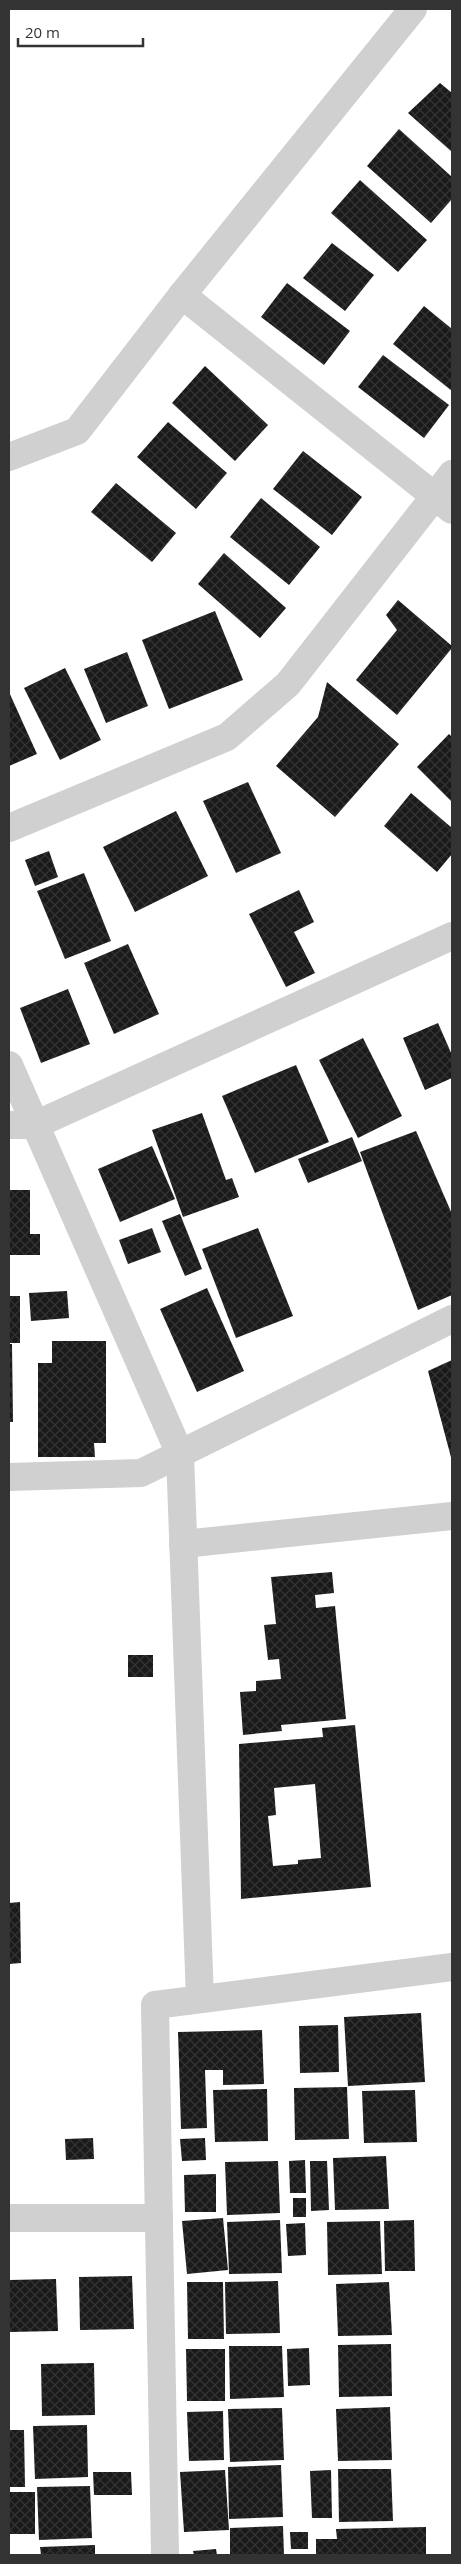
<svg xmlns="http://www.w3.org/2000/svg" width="461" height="2564" viewBox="0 0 461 2564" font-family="'Open Sans',sans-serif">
  <defs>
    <pattern id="building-cross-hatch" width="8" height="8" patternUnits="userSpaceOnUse" patternTransform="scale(1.25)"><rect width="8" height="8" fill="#1a1a1a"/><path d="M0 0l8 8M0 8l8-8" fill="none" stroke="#333"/></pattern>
  </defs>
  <rect width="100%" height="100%" fill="#fff"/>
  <g fill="url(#building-cross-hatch)" fill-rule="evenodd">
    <path d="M440 83 452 93V152L408 113Z"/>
    <path d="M399 129 452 177V199L431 223 367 166Z"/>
    <path d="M360 180 427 240 398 272 331 213Z"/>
    <path d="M332 243 374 275 345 311 303 278Z"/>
    <path d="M287 283 350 331 324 365 261 317Z"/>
    <path d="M424 306 452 329V391L393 344Z"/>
    <path d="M383 355 449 405 424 438 358 387Z"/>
    <path d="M205 366 268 425 235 461 172 403Z"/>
    <path d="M168 422 227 473 196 509 137 457Z"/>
    <path d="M303 451 362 497 332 535 273 489Z"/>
    <path d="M116 483 176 533 152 562 91 512Z"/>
    <path d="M261 498 320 547 289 585 230 537Z"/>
    <path d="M224 553 286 608 260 638 198 584Z"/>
    <path d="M398 600 452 646V648L397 715 356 680 397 630 386 615Z"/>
    <path d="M215 611 243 680 169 709 142 640Z"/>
    <path d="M127 652 148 706 106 723 84 669Z"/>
    <path d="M65 668 101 740 60 760 24 688Z"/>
    <path d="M327 682 399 744 335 817 276 766 318 717Z"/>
    <path d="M9 692 37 754 9 766Z"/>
    <path d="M449 734 452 737V802L417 767Z"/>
    <path d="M248 782 281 853 236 873 203 801Z"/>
    <path d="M411 793 452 828V854L437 872 384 826Z"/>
    <path d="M176 811 208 876 135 912 103 847Z"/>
    <path d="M49 851 58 877 35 886 25 860Z"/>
    <path d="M84 873 111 941 65 959 37 891Z"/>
    <path d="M299 890 314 922 294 932 315 973 286 987 249 914Z"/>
    <path d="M128 944 159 1014 114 1034 84 963Z"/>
    <path d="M68 989 90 1044 41 1063 20 1008Z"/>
    <path d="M438 1023 452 1055V1078L425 1090 403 1038Z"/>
    <path d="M363 1038 402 1116 358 1138 319 1060Z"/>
    <path d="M296 1065 329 1142 255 1173 222 1096Z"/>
    <path d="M202 1113 226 1180 232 1178 239 1197 183 1217 152 1130Z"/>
    <path d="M416 1131 452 1214V1295L418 1310 360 1152Z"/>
    <path d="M352 1137 362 1161 308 1183 298 1159Z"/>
    <path d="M152 1146 175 1199 120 1222 98 1169Z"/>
    <path d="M9 1190H30V1234H40V1255H9Z"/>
    <path d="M180 1214 202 1269 185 1276 162 1221Z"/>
    <path d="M152 1228 161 1252 128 1264 119 1240Z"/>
    <path d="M258 1228 293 1316 236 1338 202 1249Z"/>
    <path d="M207 1288 244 1371 197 1392 160 1309Z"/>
    <path d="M67 1291 69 1318 31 1321 29 1293Z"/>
    <rect x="9" y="1296" width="11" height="47"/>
    <path d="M52 1341H106V1443H94L95 1457H38V1363H52Z"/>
    <path d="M9 1344H12L13 1422H9Z"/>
    <path d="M452 1360V1461L428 1371Z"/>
    <path d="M332 1572 334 1593 315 1595 316 1608 335 1606 346 1719 281 1725 282 1731 243 1735 240 1692 256 1691V1681L281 1679 279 1659 268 1660 264 1625 276 1624 271 1577Z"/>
    <rect x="128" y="1655" width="25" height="22"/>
    <path d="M355 1725 371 1887 241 1899 239 1744 323 1737 322 1728ZM315 1784 321 1858 298 1860V1864L273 1866 268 1816 276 1815 274 1788Z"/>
    <path d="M20 1902 21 1963 9 1964V1903Z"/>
    <path d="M421 2013 425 2082 348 2086 344 2017Z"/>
    <path d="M338 2025 339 2072 300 2073 299 2026Z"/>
    <path d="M262 2030 264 2084 223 2085V2070H205L207 2128 181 2129 178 2032Z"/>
    <path d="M347 2087 349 2139 295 2140 294 2088Z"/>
    <path d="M267 2089 268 2141 215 2142 213 2090Z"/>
    <path d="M415 2090 417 2142 364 2143 362 2091Z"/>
    <path d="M93 2138 94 2159 66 2160 65 2139Z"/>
    <path d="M205 2138 206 2160 182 2161 180 2139Z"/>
    <path d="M386 2156 389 2209 335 2210 333 2158Z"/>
    <path d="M305 2160 306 2193H290L289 2161Z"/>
    <path d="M278 2161 280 2213 227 2215 225 2162Z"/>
    <path d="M310 2161H327L329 2210 311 2211Z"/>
    <path d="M216 2174V2212H185L184 2175Z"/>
    <rect x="293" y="2198" width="13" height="19"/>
    <path d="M223 2218 228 2270 187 2274 182 2221Z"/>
    <path d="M280 2220 282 2273 229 2274 227 2222Z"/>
    <path d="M414 2220 415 2271H385L384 2221Z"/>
    <path d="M380 2221 382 2274 328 2275 327 2222Z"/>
    <path d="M305 2223 306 2255 288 2256 286 2224Z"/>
    <path d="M132 2276 134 2329 80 2330 79 2277Z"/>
    <path d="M56 2279 58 2331 9 2332V2280Z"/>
    <path d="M278 2281 280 2333 226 2334 225 2282Z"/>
    <path d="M187 2282H223L224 2339H188Z"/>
    <path d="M389 2282 392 2335 338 2336 336 2284Z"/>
    <path d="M391 2344 392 2396 339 2397 338 2345Z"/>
    <path d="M229 2346H282L284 2397 230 2399Z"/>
    <path d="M309 2348 310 2385 288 2386 287 2349Z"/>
    <path d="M186 2349H225V2401H187Z"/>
    <path d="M94 2363 95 2415 42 2416 41 2364Z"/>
    <path d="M390 2407 392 2460 338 2461 336 2409Z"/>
    <path d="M282 2408 284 2460 230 2462 228 2409Z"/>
    <path d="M223 2411 224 2460 189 2461 187 2412Z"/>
    <path d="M87 2425 88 2477 35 2479 33 2426Z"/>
    <path d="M9 2430H24L25 2487H9Z"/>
    <path d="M281 2465 283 2517 229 2519 228 2467Z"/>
    <path d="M338 2469H391L393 2521 339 2522Z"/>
    <path d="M225 2470 229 2530 184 2532 180 2472Z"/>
    <path d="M331 2470 332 2518H312L310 2471Z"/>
    <path d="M93 2472H131L132 2495H94Z"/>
    <path d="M90 2486 92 2538 39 2540 37 2487Z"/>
    <rect x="9" y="2492" width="26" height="42"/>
    <path d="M283 2526 284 2555H230V2528Z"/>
    <path d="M426 2527V2555H316V2539H337L336 2529Z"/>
    <path d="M290 2532H308V2549H291Z"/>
    <path d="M95 2545V2555H41L40 2547Z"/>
    <path d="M216 2549 217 2555H194L193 2551Z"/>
  </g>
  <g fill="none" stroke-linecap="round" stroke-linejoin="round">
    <g stroke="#d0d0d0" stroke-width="28">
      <path d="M182 295 452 510"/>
      <path d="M9 457 77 431 182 295 413 9"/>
      <path d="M9 828 227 737 288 684 452 474"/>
      <path d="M9 1065 180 1454 200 1999"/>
      <path d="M9 1125H35L452 936"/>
      <path d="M9 1477 141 1473 452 1319"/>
      <path d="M183 1544 452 1516"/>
      <path d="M9 2218H159"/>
      <path d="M165 2555 155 2005 452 1967"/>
    </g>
  </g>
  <rect width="461" height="2564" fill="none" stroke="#333333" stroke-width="20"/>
  <path d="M18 38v8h125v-8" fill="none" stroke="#333333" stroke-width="2.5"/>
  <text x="25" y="38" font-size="15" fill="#333333" stroke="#ffffff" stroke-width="4" paint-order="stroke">20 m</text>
</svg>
